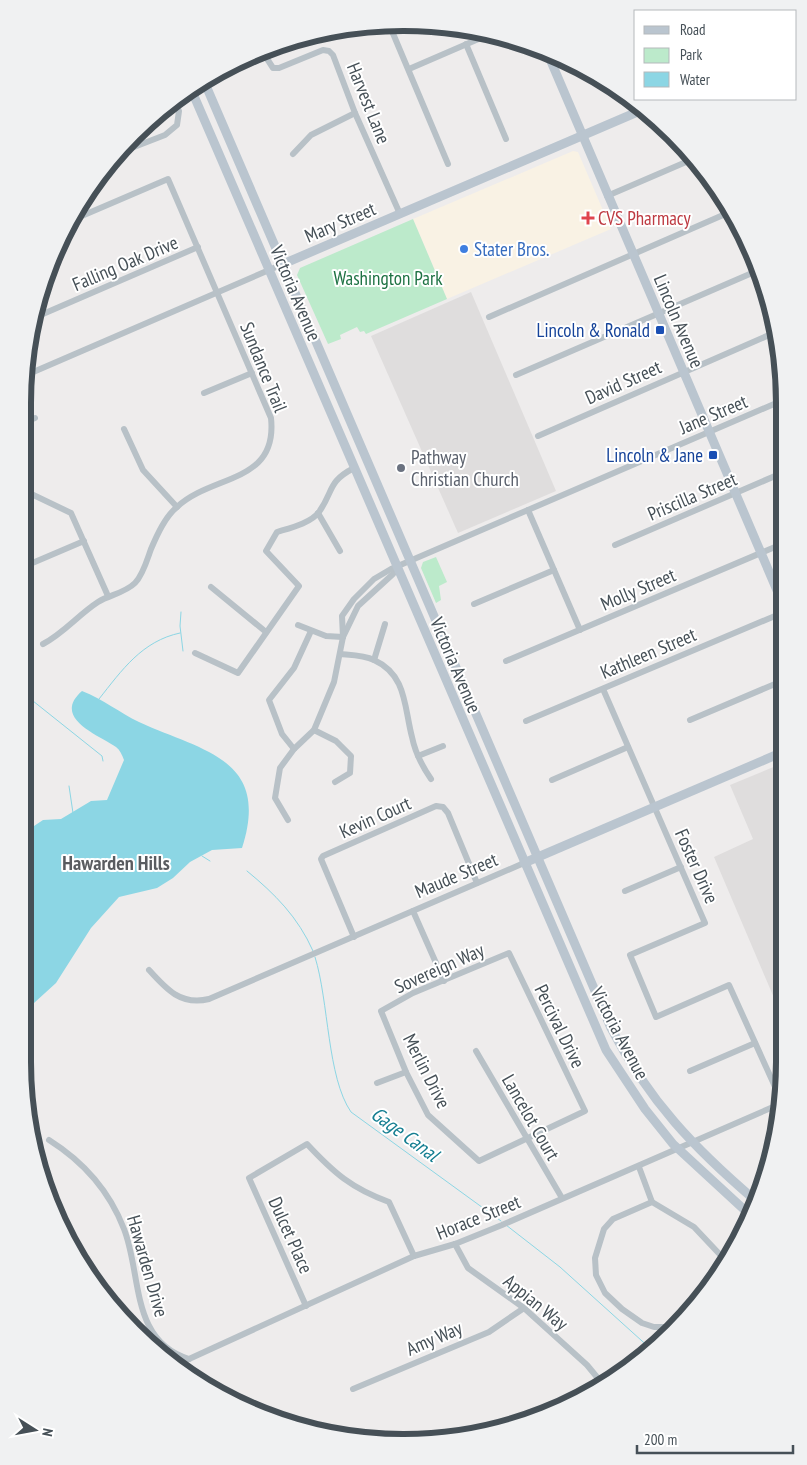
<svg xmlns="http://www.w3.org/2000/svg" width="807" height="1465" viewBox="0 0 807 1465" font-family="'PT Sans Narrow',sans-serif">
  <rect width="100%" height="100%" fill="#eeecec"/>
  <path fill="#f9f2e4" d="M573 151 578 152 611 229 447 299 413 219Z"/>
  <g fill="#dfdddd">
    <path d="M471 292 556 491 458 533 371 336Z"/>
    <path d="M783 763V1019L714 857 753 839 730 785Z"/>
  </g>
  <g fill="#bceacb">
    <path d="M413 219 447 299 366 334 364 331 360 332 357 327 340 335 341 339 328 344 297 275 300 268Z"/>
    <path d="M436 557 447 582 439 586 441 600 436 603 421 568 423 562Z"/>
  </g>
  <path fill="#8cd6e4" d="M82 691C103 699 120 713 139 722 202 751 271 758 242 848L212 850 190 862 173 878 157 888 119 897 91 928 56 983 23 1013V837L28 830 43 820 61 819 91 801 107 800 124 760C122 755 120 750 116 747 99 735 51 718 82 691Z"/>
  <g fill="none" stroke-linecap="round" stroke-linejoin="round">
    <g stroke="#8cd6e4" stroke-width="1">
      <path d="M181 612 180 626 183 651"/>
      <path d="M23 693 102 756 103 761"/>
      <path d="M99 699C122 670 142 641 180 633"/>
      <path d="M69 786 73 813"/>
      <path d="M202 856 210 861"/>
      <path d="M247 871C275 894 298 917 313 951"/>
      <path d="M315 957C329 1002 327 1077 351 1112L501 1221"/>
      <path d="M506 1225 560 1267 652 1350"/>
    </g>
    <g stroke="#b8c1c7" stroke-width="6">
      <path d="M389 24 448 164"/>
      <path d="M466 44 506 139"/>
      <path d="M262 51 273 68H279L323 50 329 51 333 55 355 113 400 214"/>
      <path d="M409 69 490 34"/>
      <path d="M116 154 165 135 177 125 179 111 174 100"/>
      <path d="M293 154 311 135 355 113"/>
      <path d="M607 196 693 159"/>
      <path d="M36 317 198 247"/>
      <path d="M489 317 730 212"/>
      <path d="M516 375 759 270"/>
      <path d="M24 376 283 264"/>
      <path d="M204 393 252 373"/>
      <path d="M23 423 35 418"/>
      <path d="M124 429 143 470 177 507"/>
      <path d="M538 436 776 332"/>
      <path d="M23 490 71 513 108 596"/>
      <path d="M528 510 580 630"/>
      <path d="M318 513 340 551"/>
      <path d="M615 545 782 473"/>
      <path d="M23 567 84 541"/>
      <path d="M211 587 266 632"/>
      <path d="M474 604 554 570"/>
      <path d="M298 625 326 636 343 637"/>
      <path d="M343 637 358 606 393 574 397 567"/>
      <path d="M43 644C64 633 78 615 98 602 109 595 125 593 135 583 143 575 147 560 151 549 157 535 165 517 177 507 212 474 278 484 271 418L168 179 70 221"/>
      <path d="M195 653 238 673 299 586 266 551 277 532C290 528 311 523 319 512 334 491 327 482 354 468"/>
      <path d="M340 654C351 655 364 655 374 660 407 675 404 707 412 737 415 752 422 766 431 779"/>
      <path d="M374 660 385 624"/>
      <path d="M506 661 782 544"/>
      <path d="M603 689 705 923 630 955 656 1017 729 985 781 1100"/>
      <path d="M690 720 782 681"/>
      <path d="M526 721 782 613"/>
      <path d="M314 730 336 741 351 756 350 773 335 782"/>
      <path d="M294 749 282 734 269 700 294 668 311 631"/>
      <path d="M418 756 443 746"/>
      <path d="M552 780 628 747"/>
      <path d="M288 820 275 798 280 768 294 749 314 730 334 682 343 637 342 616 354 599 374 579 391 569 781 401"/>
      <path d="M625 891 681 867"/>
      <path d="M413 911 444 981"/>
      <path d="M354 937 321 859 323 856 436 806 443 807 448 813 477 883"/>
      <path d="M509 953 585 1111 479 1161 428 1115 406 1072 381 1011 413 993Z"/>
      <path d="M149 970C166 989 181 1006 209 999L524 863"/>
      <path d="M476 1051 562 1198"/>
      <path d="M690 1071 755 1043"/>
      <path d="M377 1083 406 1072"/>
      <path d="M49 1140C84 1162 109 1190 124 1229 142 1275 130 1341 189 1359"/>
      <path d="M639 1167 652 1202"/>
      <path d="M455 1244 468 1268 524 1308 587 1365 601 1382"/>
      <path d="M306 1306 249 1178 307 1144C334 1173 351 1188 389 1202L414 1256"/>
      <path d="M672 1327H654L642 1323 622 1309 605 1293 596 1275 595 1258 604 1229 613 1219 652 1202 694 1227 726 1261"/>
      <path d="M180 1356 178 1360 181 1365 185 1367"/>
      <path d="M189 1359 414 1256 455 1244 502 1225 780 1104"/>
      <path d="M353 1389 489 1332 524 1308"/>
    </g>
    <g stroke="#bac5cf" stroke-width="9">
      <path d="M547 52 782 602"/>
      <path d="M204 81 611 1028C649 1101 694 1148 756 1201"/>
      <path d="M191 89 606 1050 645 1109 673 1144 750 1215"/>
      <path d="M283 264 642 110"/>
      <path d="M524 863 783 752"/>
    </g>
  </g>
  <path fill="#e0444e" stroke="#fff" stroke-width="2" d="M585.5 210.5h5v5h5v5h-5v5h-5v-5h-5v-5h5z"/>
  <circle fill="#3f7fe0" stroke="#fff" stroke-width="2" cx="464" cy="249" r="5"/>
  <g fill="#1a4fb4" stroke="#fff" stroke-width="2">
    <rect x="655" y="325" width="10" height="10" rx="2.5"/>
    <rect x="708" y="450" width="10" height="10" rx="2.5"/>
  </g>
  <circle fill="#6b7280" stroke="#fff" stroke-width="2" cx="401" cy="468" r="5"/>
  <g text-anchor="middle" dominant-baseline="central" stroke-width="4" stroke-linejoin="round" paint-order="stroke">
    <g font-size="19" fill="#465057" stroke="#fff">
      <text transform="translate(369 103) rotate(68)">Harvest Lane</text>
      <text transform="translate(340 222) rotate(-23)">Mary Street</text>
      <text transform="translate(125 263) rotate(-23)">Falling Oak Drive</text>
      <text transform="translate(296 293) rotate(67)">Victoria Avenue</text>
      <text transform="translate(679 321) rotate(67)">Lincoln Avenue</text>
      <text transform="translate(264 367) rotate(68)">Sundance Trail</text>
      <text transform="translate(623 382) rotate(-24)">David Street</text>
      <text transform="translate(713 414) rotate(-23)">Jane Street</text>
      <text transform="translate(692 496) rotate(-23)">Priscilla Street</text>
      <text transform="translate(638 589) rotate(-23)">Molly Street</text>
      <text transform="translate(648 653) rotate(-23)">Kathleen Street</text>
      <text transform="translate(456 665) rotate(67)">Victoria Avenue</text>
      <text transform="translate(375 817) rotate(-24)">Kevin Court</text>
      <text transform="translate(697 866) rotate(66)">Foster Drive</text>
      <text transform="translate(456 875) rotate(-23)">Maude Street</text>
      <text transform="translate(439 968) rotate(-24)">Sovereign Way</text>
      <text transform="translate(560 1026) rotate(64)">Percival Drive</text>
      <text transform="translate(620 1033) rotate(62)">Victoria Avenue</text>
      <text transform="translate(427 1071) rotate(63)">Merlin Drive</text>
      <text transform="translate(531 1117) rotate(60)">Lancelot Court</text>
      <text transform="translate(478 1217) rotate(-22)">Horace Street</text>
      <text transform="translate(291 1235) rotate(66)">Dulcet Place</text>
      <text transform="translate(148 1266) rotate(74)">Hawarden Drive</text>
      <text transform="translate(536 1302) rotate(39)">Appian Way</text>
      <text transform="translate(434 1338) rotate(-23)">Amy Way</text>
    </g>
    <g font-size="19" fill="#be3a42" stroke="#fff" text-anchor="start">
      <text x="598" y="218">CVS Pharmacy</text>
    </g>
    <g font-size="19" fill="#366cbe" stroke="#fff" text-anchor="start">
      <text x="474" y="249">Stater Bros.</text>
    </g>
    <g font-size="19" fill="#1d7243" stroke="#fff">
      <text x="388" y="278">Washington Park</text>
    </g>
    <g font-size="19" fill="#164399" stroke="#fff" text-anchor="end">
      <text x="650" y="330">Lincoln &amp; Ronald</text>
      <text x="703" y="455">Lincoln &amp; Jane</text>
    </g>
    <g font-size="19" fill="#5b616d" stroke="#fff" text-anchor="start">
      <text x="411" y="457">Pathway<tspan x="411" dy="22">Christian Church</tspan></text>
    </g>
    <g font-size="20" font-weight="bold" fill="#595c60" stroke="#fff">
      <text x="116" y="863">Hawarden Hills</text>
    </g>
    <g font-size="20" font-style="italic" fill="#167f92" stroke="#fff">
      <text transform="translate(405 1134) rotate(36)">Gage Canal</text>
    </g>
  </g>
  <path d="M0 0H807V1465H0ZM403 31H404A372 372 0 0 1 776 403V1062A372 372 0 0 1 404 1434H403A372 372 0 0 1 31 1062V403A372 372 0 0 1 403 31Z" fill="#f0f1f2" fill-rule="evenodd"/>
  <path fill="none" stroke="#465057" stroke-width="6" d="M403 31H404A372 372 0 0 1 776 403V1062A372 372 0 0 1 404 1434H403A372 372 0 0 1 31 1062V403A372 372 0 0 1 403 31Z"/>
  <rect x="634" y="10" width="162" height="90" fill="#ffffff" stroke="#b5b9bc"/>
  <rect x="644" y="26" width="25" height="8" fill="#bac5cf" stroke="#b5b9bc"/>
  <text x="680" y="35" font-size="15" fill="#465057">Road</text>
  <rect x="644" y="48" width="25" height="15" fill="#bceacb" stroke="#b5b9bc"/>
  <text x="680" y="60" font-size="15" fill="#465057">Park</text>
  <rect x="644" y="72" width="25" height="15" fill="#8cd6e4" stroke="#b5b9bc"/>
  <text x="680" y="85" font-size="15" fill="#465057">Water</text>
  <g transform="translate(35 1430) rotate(101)" stroke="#ffffff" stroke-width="4" paint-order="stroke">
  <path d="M0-4L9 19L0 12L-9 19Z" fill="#465057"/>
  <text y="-8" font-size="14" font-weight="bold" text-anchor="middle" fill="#465057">N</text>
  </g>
  <path d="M637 1445v8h156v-8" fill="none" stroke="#465057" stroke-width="2.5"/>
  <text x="644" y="1445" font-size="15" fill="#465057" stroke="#ffffff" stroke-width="4" paint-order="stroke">200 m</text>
</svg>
